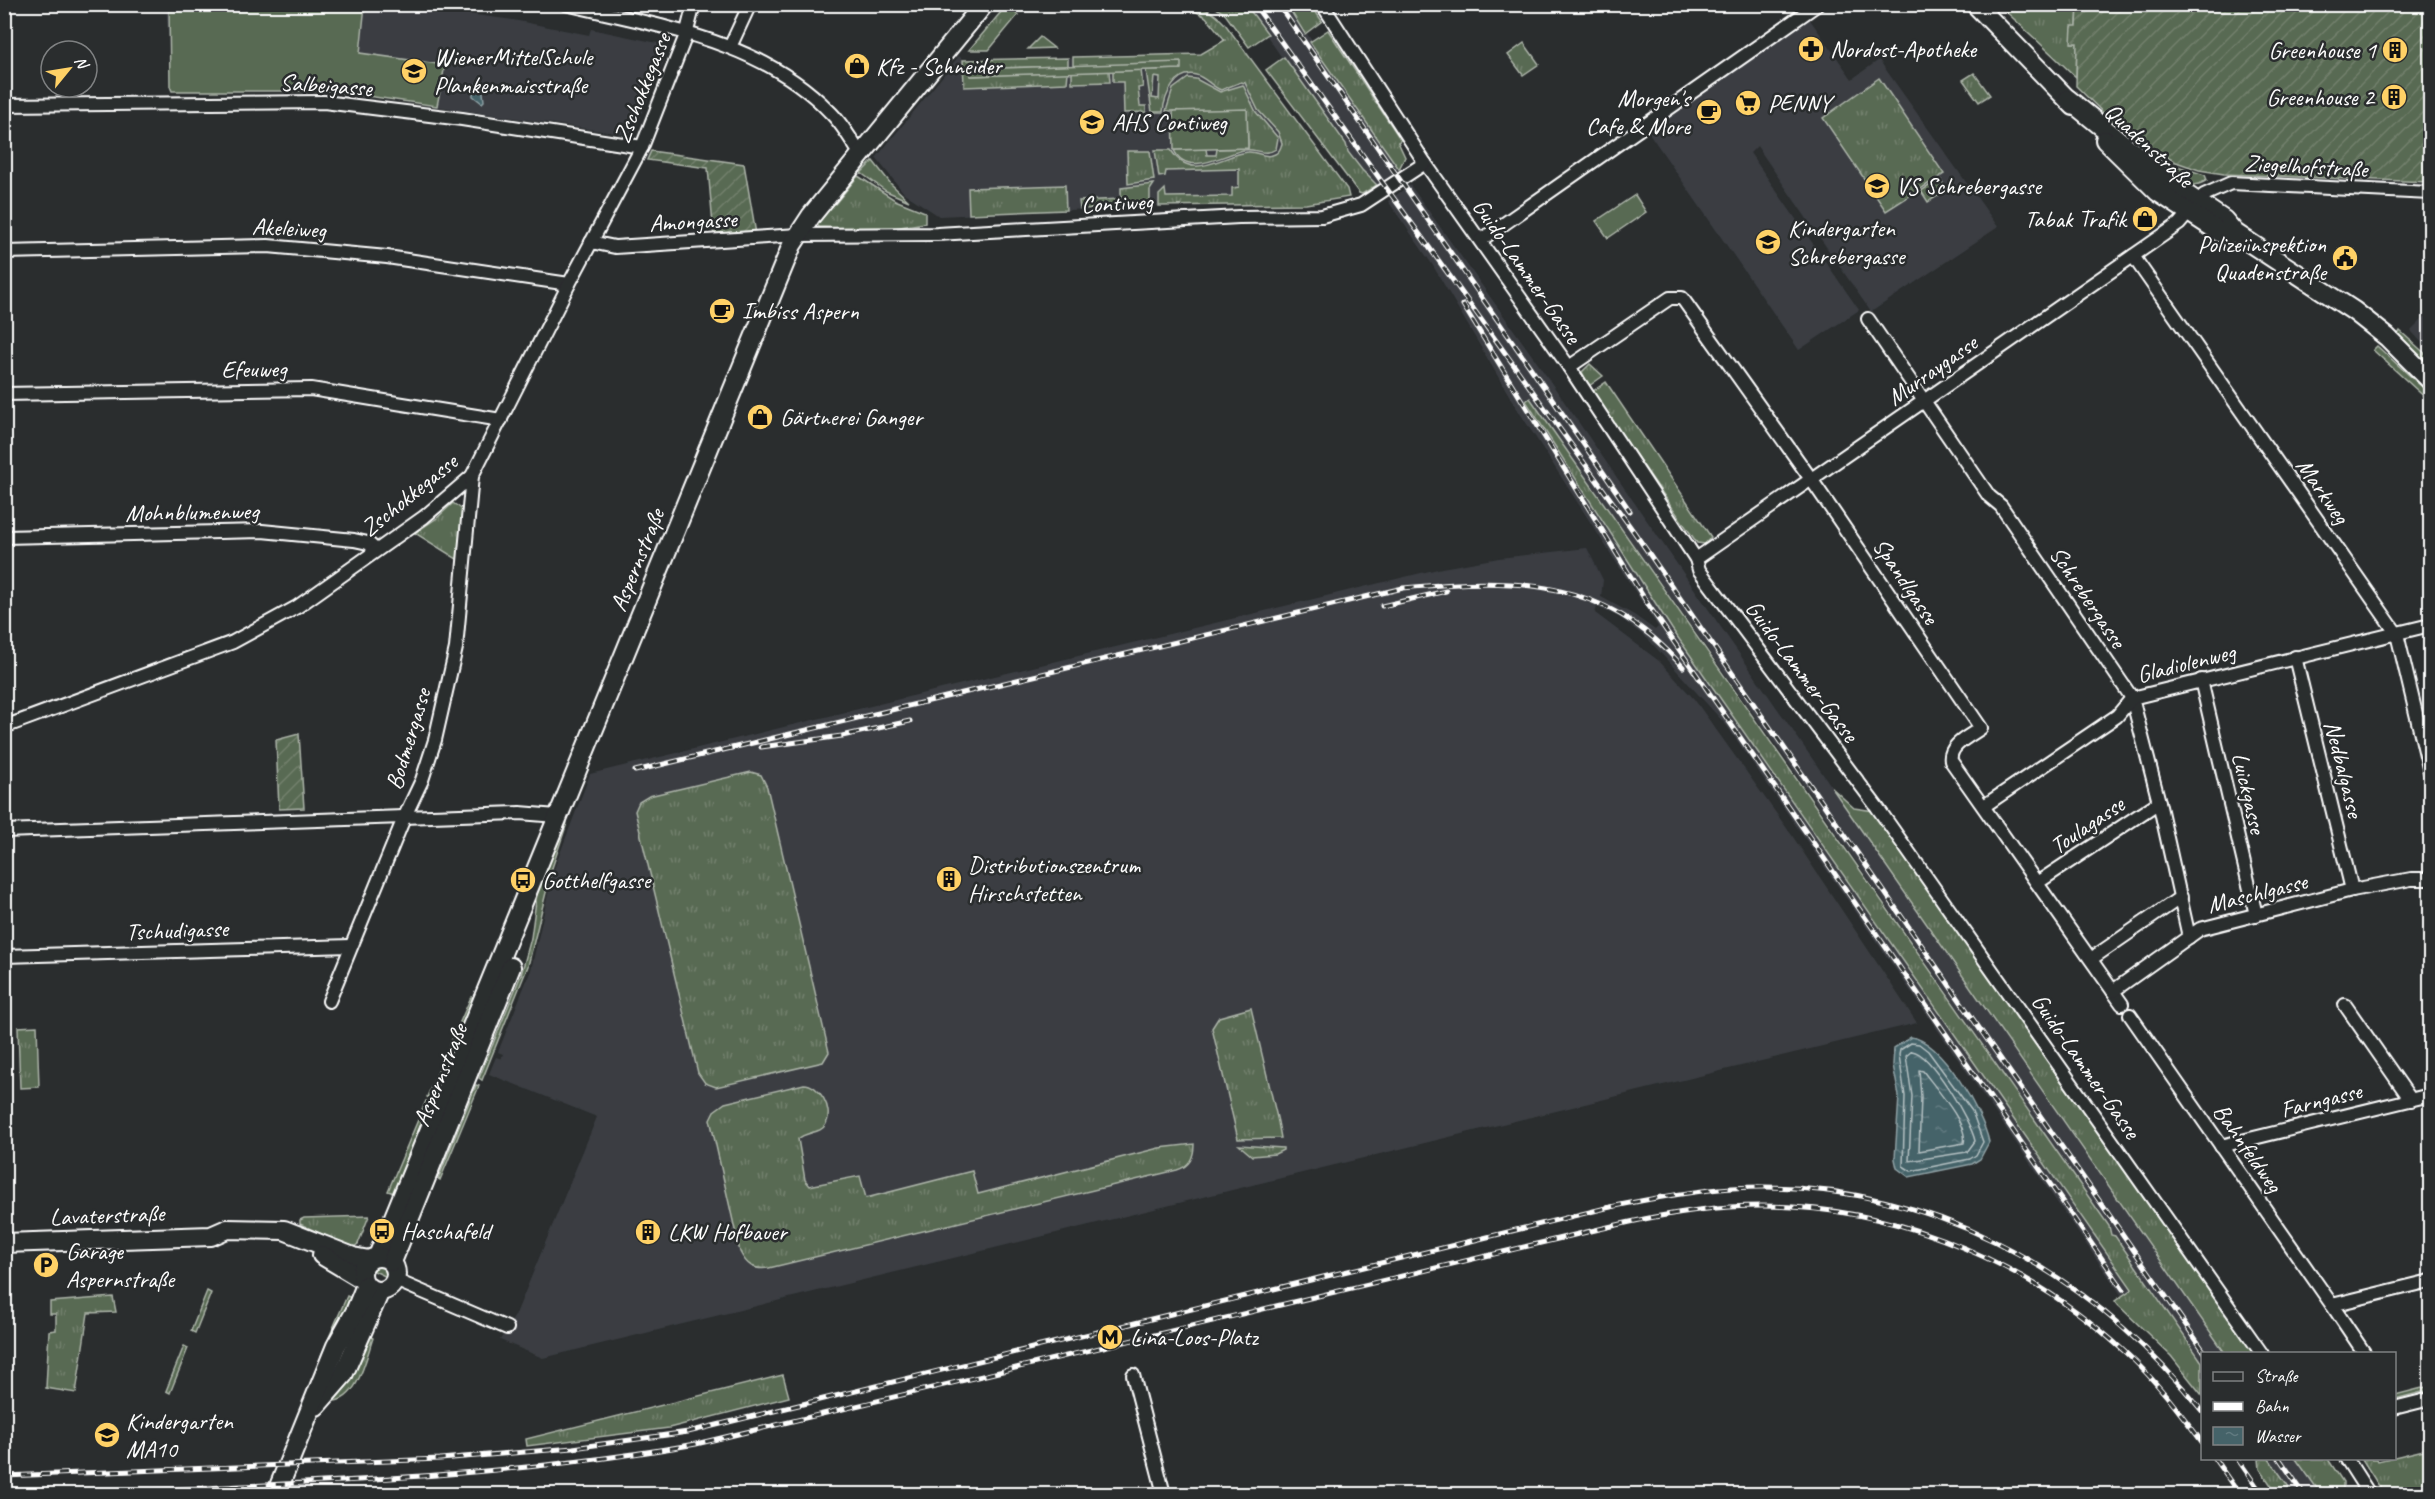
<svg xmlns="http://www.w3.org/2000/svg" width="2435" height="1499" viewBox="0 0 2435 1499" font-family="Caveat,sans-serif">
  <defs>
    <pattern id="grass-tufts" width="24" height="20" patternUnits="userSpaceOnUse" patternTransform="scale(1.5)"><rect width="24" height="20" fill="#596a53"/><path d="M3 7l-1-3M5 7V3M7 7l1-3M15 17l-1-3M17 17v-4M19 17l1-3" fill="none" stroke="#72806d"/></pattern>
    <pattern id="garden-furrows" width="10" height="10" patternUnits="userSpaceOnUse" patternTransform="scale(1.5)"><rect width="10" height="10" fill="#596a53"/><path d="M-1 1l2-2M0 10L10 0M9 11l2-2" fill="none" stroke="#72806d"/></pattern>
    <pattern id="water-ripples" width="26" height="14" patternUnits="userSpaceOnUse" patternTransform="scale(1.5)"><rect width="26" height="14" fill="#456369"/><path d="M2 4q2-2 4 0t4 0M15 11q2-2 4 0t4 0" fill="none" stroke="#617a80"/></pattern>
  </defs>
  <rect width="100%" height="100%" fill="#2a2d2e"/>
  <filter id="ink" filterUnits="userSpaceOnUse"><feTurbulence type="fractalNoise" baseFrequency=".0167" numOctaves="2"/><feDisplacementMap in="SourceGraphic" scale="12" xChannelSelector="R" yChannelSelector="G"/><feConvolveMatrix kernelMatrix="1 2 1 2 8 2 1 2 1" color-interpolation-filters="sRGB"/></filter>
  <g filter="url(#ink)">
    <g fill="#3b3e43">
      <path d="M166 5H400L513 20 589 35 591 29 662 44 666 56 635 130 628 135 332 91H172Z"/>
      <path d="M1246 5H1287L1392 156 1399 169 1389 177 1377 185 1362 170 1348 152 1346 144 1291 71Z"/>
      <path d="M1808 17 1852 79 1879 60 1998 227 1871 312 1757 146 1750 153 1859 310 1799 350 1647 130Z"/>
      <path d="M1227 52 1328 189 1240 202 939 216 904 193 876 158 959 56 963 60 1184 55 1193 69Z"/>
      <path d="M1410 185 1536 361 2225 1353 2202 1354V1362L2116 1236 2111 1235 2109 1226 1788 763 1530 398 1526 401 1672 629 2132 1289 2122 1296 1727 726 1648 639 1619 617 1597 607 1595 613 1659 661 1694 699 1791 834 1917 1023 543 1358 500 1340 516 1314 597 1117 489 1074 496 1057 501 1059 503 1054 498 1052 531 970 553 872 590 774 1442 568 1499 558 1587 548 1603 580 1601 597 1634 615 1655 630 1658 627 1516 407 1432 264 1388 201Z"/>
      <path d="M2430 312V351L2411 331Z"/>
      <path d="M2269 1459H2296L2321 1494H2294Z"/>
    </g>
    <g fill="url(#grass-tufts)" stroke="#acb4a9" stroke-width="1.5" fill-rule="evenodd">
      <path d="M1184 5C1202 5 1213 11 1225 24L1347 189 1349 197 1306 204 1159 206V195L1165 189 1166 197 1232 196V188L1239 187V169L1166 171 1165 176 1159 177 1155 150H1171C1192 184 1223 154 1248 152 1257 151 1265 159 1275 154 1280 152 1281 147 1282 143L1278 132 1258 110 1245 83 1241 82 1221 90C1212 87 1205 77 1196 75 1176 70 1164 96 1163 112H1152L1146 70 1181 69 1073 66V57L1201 54 1225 40 1206 17ZM1154 77 1160 78 1159 99 1152 98Z"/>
      <path d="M1212 5H1246L1268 34 1249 47 1225 14Z"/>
      <path d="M1287 5H1311L1322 21 1305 34Z"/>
      <path d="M1999 5H2078L2077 26 2072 43H2077L2076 77Z"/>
      <path d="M1006 6 1018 15 989 50H969Z"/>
      <path d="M1328 30 1401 140 1398 142 1405 157 1399 169 1310 42Z"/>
      <path d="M1040 37 1054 48 1028 49Z"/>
      <path d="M1524 43 1539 64 1523 75 1508 55Z"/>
      <path d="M1284 57 1346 144 1348 152 1362 170 1377 185 1362 194 1359 193 1266 70Z"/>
      <path d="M1068 58V66L970 69 971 76 1068 72 1067 83 964 87 963 60Z"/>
      <path d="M1141 70 1143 87 1138 88 1140 106H1146V112L1124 113 1123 82H1113V71Z"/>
      <path d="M1109 71 1110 82 1072 83V72Z"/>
      <path d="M1974 73 1990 95 1979 102 1963 80Z"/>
      <path d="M1188 78 1196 79 1220 92 1243 85 1256 112 1278 138 1276 149C1264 157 1257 148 1244 150 1226 153 1187 179 1174 150L1206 149 1207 155H1216L1217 149 1248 148 1247 110 1166 111 1173 89Z"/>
      <path d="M1879 78 1944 174 1886 211 1823 118Z"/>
      <path d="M1127 151H1150L1154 180 1128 184Z"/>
      <path d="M873 161 891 184 909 201 886 191 861 173Z"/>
      <path d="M2165 162 2205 175 2207 180C2187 193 2179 178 2162 166Z"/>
      <path d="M858 176 895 200 925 212V223L881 230 819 227 816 223 831 201 835 204Z"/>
      <path d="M1940 179 1947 190 1928 202 1921 191Z"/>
      <path d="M1154 184 1150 190V207L1080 209 1079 201 1121 199V188Z"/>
      <path d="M1065 185 1066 210 969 214 968 188Z"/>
      <path d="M2400 331 2430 358V366L2397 336Z"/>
      <path d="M2377 346 2430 394 2429 401 2373 350Z"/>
      <path d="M1590 364 1603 376 1589 386 1582 372Z"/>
      <path d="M1606 382 1711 537 1705 544 1697 543 1592 392Z"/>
      <path d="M1530 398 2109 1226 2111 1235 2115 1236 2202 1362V1395L2171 1356 2118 1305 2115 1301 2132 1289 1672 629 1526 401Z"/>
      <path d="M453 503 463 510 460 561 415 533 437 518Z"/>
      <path d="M751 772 761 775 767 787 829 1052 823 1062 716 1087 705 1083 698 1073 635 811 639 802 649 796Z"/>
      <path d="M1832 788 1854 808 1874 811 2257 1353H2225Z"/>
      <path d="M564 822 567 823 552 868 528 966 482 1080 479 1078 521 975 531 938 538 886Z"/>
      <path d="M471 997H475L433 1100 427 1097Z"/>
      <path d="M1251 1008 1278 1122 1281 1138 1238 1139 1215 1041 1212 1028 1219 1017Z"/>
      <path d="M37 1026 39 1087 20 1088 18 1027Z"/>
      <path d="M804 1084C819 1084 834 1109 826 1124 821 1134 806 1131 798 1139L805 1180 810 1186 814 1185 860 1176 866 1198 972 1171 978 1194 1159 1148 1194 1144C1194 1157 1190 1166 1177 1170L769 1268C754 1270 747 1266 740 1252L710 1119 714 1111 725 1103Z"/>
      <path d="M476 1085 479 1086 440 1180 438 1179Z"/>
      <path d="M426 1101 431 1103 394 1193 388 1191Z"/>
      <path d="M1239 1145 1283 1148V1150L1275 1154 1252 1156Z"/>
      <path d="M369 1216 358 1244 352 1248 300 1224V1220L304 1218Z"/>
      <path d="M383 1264 388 1269 389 1278 370 1269 375 1265Z"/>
      <path d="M207 1291 211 1293 195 1333 191 1331Z"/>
      <path d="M347 1296 356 1300 325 1358 321 1356Z"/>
      <path d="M113 1297 116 1312 88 1313 76 1393 46 1388 49 1331 56 1330V1314H50V1302Z"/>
      <path d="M366 1334 373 1338C366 1358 358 1400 333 1401L330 1399Z"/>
      <path d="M184 1346 188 1348 170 1393 166 1391Z"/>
      <path d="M783 1375 789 1397 669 1428 527 1446 526 1439Z"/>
      <path d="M2430 1386V1390L2395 1399V1395Z"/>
      <path d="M2428 1449 2430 1458V1494H2384L2362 1459H2377L2378 1461Z"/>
      <path d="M2259 1459H2269L2294 1494H2277L2260 1469Z"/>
      <path d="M2296 1459H2328L2343 1482V1494H2321Z"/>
    </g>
    <g fill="url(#garden-furrows)" stroke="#acb4a9" stroke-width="1.5">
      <path d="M2078 5H2430V182L2224 174 2199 170 2176 162 2124 133 2076 86 2077 43H2071L2072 26H2077Z"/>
      <path d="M651 151 744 164 756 234 714 237 708 168 647 160Z"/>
      <path d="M299 734 304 808 279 809 276 740Z"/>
    </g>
    <g fill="#596a53" stroke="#acb4a9" stroke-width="1.5">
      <path d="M169 5H365L360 53 445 65 437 106 332 91H172L170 86Z"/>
      <path d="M1181 62V69L970 76V69Z"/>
      <path d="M1247 109 1248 148 1174 150 1173 111Z"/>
      <path d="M1635 195 1646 212 1608 238 1596 221Z"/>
    </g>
    <g fill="url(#water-ripples)" stroke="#8fa1a5" stroke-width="1.5">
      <path d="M476 84 482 85 484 101 482 103 473 96V88Z"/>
      <path d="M1911 1037C1942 1041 1983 1113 1989 1142L1980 1159 1972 1164 1909 1177 1897 1168 1895 1159 1899 1096 1893 1065 1894 1048Z"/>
    </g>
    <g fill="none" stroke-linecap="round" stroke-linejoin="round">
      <g stroke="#b5c1c3" stroke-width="1.5">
        <path d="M1911 1043 1919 1044 1928 1051 1972 1111 1983 1142 1976 1155 1970 1159 1911 1171 1903 1166 1905 1096 1899 1055 1900 1050Z"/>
        <path d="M1912 1051C1931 1053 1971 1122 1975 1141L1967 1152 1909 1161 1912 1096 1906 1056Z"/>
        <path d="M1919 1070 1923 1071C1934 1086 1969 1125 1964 1143L1919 1151 1921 1097Z"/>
      </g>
      <g stroke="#fff" stroke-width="16">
        <g id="street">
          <path d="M566 4C657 26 761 40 829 111 842 123 851 140 861 155"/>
          <path d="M1322 4 1425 163 1569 367 1696 559 1699 570 1877 807 2262 1354"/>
          <path d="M730 47 750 4"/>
          <path d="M4 105 324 102 462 119 642 147"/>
          <path d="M1481 240 1818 4"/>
          <path d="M591 242 615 247 798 235 937 234 1239 217 1322 216 1361 205 1425 163"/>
          <path d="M4 252 268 246 387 257 569 284"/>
          <path d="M2133 256 2397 634 2430 772"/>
          <path d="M1868 319 1989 496 2001 506 2132 698 2159 802 2189 937"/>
          <path d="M1569 367 1670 298H1682L1811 479 1981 728C1970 736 1948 745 1951 761L2122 1004"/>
          <path d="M4 394 311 389 501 420"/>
          <path d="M4 537 262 531 354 540 368 543 376 550"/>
          <path d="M1696 559 2179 224 2204 195 2231 183 2430 193"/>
          <path d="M2295 657 2352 890"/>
          <path d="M2201 680 2256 915"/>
          <path d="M4 727 233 642 297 607 424 517 472 476 569 284 642 147 686 35 694 4"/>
          <path d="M1984 806 2117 716 2132 698 2430 625"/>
          <path d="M4 831 520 813 557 816"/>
          <path d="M2037 883 2159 802"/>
          <path d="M4 956 351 946"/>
          <path d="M2091 959 2181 897"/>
          <path d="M2113 991 2200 929 2352 890 2411 879H2428"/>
          <path d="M329 1001 404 818 422 780 435 740 456 648 472 476"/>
          <path d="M2345 1005 2411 1100"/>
          <path d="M2130 1015 2332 1305"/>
          <path d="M2221 1146 2430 1095"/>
          <path d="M395 1280 507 1328"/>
          <path d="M2365 1354 2332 1305 2430 1281"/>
          <path d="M1133 1375 1164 1494"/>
          <path d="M2394 1408 2430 1399"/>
          <path d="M2346 1458 2369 1494"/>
        </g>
      </g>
      <g stroke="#fff" stroke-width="22">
        <g id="secondary">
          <path d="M1975 4 2074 106"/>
          <path d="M2068 99 2181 191 2224 220 2235 233 2354 311 2387 337 2430 380"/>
          <path d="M2105 140 2158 192 2221 233H2235"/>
          <path d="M4 1243 211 1236 227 1229 284 1230 353 1257 369 1260"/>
          <path d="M322 1255 362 1279"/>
          <path d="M378 1256 792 245 811 216 984 4"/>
          <circle cx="379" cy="1274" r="17"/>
          <path d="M392 1262 511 967"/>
          <path d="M316 1406 343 1375 380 1291"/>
          <path d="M276 1494 336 1346 355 1312 366 1285"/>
        </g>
      </g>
      <use href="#street" stroke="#2a2d2e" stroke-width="12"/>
      <use href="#secondary" stroke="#2a2d2e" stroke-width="18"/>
      <g stroke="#fff" stroke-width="5">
        <g id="rail">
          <path d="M1254 4 1634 532 2206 1354"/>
          <path d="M1278 4 1630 511"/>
          <path d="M1463 305 1649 606 2123 1289"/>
          <path d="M1382 606 1446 591"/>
          <path d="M761 747 842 736 910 721"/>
          <path d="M635 771 1403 588C1515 578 1603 576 1683 667"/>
          <path d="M2214 1458 2239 1494"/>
          <path d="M2237 1458 2262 1494"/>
          <path d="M2279 1458 2304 1494"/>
          <path d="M4 1476 440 1459 573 1448 688 1432 1606 1208C1648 1199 1690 1191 1732 1188 1920 1177 2087 1267 2202 1411"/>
          <path d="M78 1494C284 1483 492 1480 696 1444L1591 1231C1637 1220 1683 1210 1730 1207 1876 1198 2019 1254 2125 1352 2155 1379 2179 1411 2202 1442"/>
        </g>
      </g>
      <use href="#rail" stroke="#2a2d2e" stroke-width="3" stroke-dasharray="9" stroke-linecap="butt"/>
    </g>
  </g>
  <defs>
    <g id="pharmacy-disc" transform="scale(1.35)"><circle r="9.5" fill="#ffd166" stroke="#2a2d2e"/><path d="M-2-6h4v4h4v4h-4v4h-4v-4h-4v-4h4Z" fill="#111"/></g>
    <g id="building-disc" transform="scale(1.35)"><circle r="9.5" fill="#ffd166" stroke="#2a2d2e"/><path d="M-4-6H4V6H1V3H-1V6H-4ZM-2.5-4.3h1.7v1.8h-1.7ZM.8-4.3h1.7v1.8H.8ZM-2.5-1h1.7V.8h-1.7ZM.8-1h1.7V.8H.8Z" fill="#111"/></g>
    <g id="shop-disc" transform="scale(1.35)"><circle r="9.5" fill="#ffd166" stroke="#2a2d2e"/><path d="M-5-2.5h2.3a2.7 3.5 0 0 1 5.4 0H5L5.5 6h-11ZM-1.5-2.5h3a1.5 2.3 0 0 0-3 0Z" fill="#111"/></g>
    <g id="school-disc" transform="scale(1.35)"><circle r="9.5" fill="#ffd166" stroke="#2a2d2e"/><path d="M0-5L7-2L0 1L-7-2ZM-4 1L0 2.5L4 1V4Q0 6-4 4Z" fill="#111"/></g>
    <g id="supermarket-disc" transform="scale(1.35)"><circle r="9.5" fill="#ffd166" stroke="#2a2d2e"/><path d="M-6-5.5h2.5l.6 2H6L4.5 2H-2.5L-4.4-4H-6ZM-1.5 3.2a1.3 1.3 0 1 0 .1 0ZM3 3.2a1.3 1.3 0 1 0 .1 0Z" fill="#111"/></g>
    <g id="cafe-disc" transform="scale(1.35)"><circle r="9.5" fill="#ffd166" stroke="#2a2d2e"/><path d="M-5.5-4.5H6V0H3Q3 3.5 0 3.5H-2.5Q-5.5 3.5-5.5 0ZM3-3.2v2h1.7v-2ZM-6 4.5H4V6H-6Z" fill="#111"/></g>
    <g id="civic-disc" transform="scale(1.35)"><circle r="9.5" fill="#ffd166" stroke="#2a2d2e"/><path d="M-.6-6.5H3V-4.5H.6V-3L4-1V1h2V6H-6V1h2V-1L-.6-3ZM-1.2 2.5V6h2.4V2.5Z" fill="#111"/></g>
    <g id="bus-disc" transform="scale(1.35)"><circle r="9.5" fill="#ffd166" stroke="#2a2d2e"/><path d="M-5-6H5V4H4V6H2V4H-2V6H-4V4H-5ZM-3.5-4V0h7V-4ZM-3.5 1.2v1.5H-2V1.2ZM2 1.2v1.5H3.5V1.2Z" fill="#111"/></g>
    <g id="parking-disc" transform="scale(1.35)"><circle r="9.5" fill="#ffd166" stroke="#2a2d2e"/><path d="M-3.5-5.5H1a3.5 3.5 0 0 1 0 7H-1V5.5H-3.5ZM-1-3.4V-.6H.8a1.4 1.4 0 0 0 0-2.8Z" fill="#111"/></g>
    <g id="metro-disc" transform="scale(1.35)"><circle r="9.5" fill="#ffd166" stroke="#2a2d2e"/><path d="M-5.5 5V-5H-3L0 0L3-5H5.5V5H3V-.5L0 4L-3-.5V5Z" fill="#111"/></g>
  </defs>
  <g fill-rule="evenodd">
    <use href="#pharmacy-disc" x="1811" y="49"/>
    <use href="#building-disc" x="2395" y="50"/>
    <use href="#shop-disc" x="857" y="66"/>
    <use href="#school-disc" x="414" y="71"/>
    <use href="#building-disc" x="2394" y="97"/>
    <use href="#supermarket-disc" x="1748" y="103"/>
    <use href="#cafe-disc" x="1709" y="112"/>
    <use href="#school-disc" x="1092" y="122"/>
    <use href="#school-disc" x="1877" y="186"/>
    <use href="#shop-disc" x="2145" y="219"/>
    <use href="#school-disc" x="1768" y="242"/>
    <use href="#civic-disc" x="2345" y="258"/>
    <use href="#cafe-disc" x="722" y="311"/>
    <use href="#shop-disc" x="760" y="417"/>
    <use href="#building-disc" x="949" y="879"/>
    <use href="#bus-disc" x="523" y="880"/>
    <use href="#bus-disc" x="382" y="1231"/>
    <use href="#building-disc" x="648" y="1232"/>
    <use href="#parking-disc" x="46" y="1265"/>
    <use href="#metro-disc" x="1110" y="1337"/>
    <use href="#school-disc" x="107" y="1435"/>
  </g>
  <g text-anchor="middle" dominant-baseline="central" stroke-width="5" stroke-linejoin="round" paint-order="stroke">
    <g font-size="24" fill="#fff" stroke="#2a2d2e" text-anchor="start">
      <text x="1830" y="49">Nordost-Apotheke</text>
      <text x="2376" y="50" text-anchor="end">Greenhouse 1</text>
      <text x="434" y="57">WienerMittelSchule<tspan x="434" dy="28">Plankenmaisstraße</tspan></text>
      <text x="876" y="66">Kfz - Schneider</text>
      <text x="2374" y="97" text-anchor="end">Greenhouse 2</text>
      <text x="1690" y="98" text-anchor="end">Morgen's<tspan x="1690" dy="28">Cafe &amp; More</tspan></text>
      <text x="1768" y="103">PENNY</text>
      <text x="1112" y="122">AHS Contiweg</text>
      <text x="1896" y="186">VS Schrebergasse</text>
      <text x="2126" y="219" text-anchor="end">Tabak Trafik</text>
      <text x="1788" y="228">Kindergarten<tspan x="1788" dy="28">Schrebergasse</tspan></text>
      <text x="2326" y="244" text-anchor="end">Polizeiinspektion<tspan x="2326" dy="28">Quadenstraße</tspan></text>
      <text x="742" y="311">Imbiss Aspern</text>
      <text x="780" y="417">Gärtnerei Ganger</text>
      <text x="968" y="865">Distributionszentrum<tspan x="968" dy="28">Hirschstetten</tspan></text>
      <text x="542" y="880">Gotthelfgasse</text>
      <text x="401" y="1231">Haschafeld</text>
      <text x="668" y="1232">LKW Hofbauer</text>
      <text x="66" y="1251">Garage<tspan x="66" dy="28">Aspernstraße</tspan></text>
      <text x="1130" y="1337">Lina-Loos-Platz</text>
      <text x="126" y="1421">Kindergarten<tspan x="126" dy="28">MA10</tspan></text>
    </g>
    <g font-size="24" fill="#fff" stroke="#2a2d2e">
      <text transform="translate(326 85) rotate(4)">Salbeigasse</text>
      <text transform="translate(642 88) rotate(-68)">Zschokkegasse</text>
      <text transform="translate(2149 145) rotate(43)">Quadenstraße</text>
      <text transform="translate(2306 166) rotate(3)">Ziegelhofstraße</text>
      <text transform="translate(1117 203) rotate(-3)">Contiweg</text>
      <text transform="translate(693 221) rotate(-3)">Amongasse</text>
      <text transform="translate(289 228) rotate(3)">Akeleiweg</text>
      <text transform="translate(1527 271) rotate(55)">Guido-Lammer-Gasse</text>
      <text transform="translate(254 369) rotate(-1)">Efeuweg</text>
      <text transform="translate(1932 370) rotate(-35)">Murraygasse</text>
      <text transform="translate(2323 491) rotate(55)">Markweg</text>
      <text transform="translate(409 495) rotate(-39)">Zschokkegasse</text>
      <text transform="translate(192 512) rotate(-1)">Mohnblumenweg</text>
      <text transform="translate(637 560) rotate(-68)">Aspernstraße</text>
      <text transform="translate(1906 581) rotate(56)">Spandlgasse</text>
      <text transform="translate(2088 597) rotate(56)">Schrebergasse</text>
      <text transform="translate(2186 663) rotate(-14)">Gladiolenweg</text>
      <text transform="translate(1802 671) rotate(53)">Guido-Lammer-Gasse</text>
      <text transform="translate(408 739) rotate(-73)">Bodmergasse</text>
      <text transform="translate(2344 769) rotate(76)">Nedbalgasse</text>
      <text transform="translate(2249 793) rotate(77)">Luickgasse</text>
      <text transform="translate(2087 825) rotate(-34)">Toulagasse</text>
      <text transform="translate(2257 893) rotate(-14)">Maschlgasse</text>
      <text transform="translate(177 930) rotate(-2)">Tschudigasse</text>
      <text transform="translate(2086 1066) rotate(55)">Guido-Lammer-Gasse</text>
      <text transform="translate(440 1075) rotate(-68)">Aspernstraße</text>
      <text transform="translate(2321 1100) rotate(-14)">Farngasse</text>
      <text transform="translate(2248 1148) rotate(55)">Bahnfeldweg</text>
      <text transform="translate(107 1215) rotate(-2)">Lavaterstraße</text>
    </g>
  </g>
  <rect width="2435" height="1499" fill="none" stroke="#2a2d2e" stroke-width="24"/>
  <rect x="12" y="12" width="2411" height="1475" fill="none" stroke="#fff" stroke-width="2" filter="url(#ink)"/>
  <rect x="2201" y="1352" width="195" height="108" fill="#2a2d2e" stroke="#7f8182" stroke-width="1.5"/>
  <rect x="2213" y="1372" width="30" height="9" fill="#2a2d2e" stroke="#7f8182" stroke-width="1.5"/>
  <text x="2255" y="1382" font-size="18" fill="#ffffff">Straße</text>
  <rect x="2213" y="1402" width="30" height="9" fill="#ffffff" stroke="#7f8182" stroke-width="1.5"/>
  <text x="2255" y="1412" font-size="18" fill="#ffffff">Bahn</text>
  <rect x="2213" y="1427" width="30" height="18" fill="url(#water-ripples)" stroke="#7f8182" stroke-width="1.5"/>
  <text x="2255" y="1442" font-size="18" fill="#ffffff">Wasser</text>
  <g transform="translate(69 69) rotate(60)"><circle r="28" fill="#2a2d2e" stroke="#7f8182" stroke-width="1.5"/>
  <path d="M0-4.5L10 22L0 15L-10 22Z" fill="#ffd166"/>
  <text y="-9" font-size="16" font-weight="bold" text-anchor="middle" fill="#ffffff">N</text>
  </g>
</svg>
